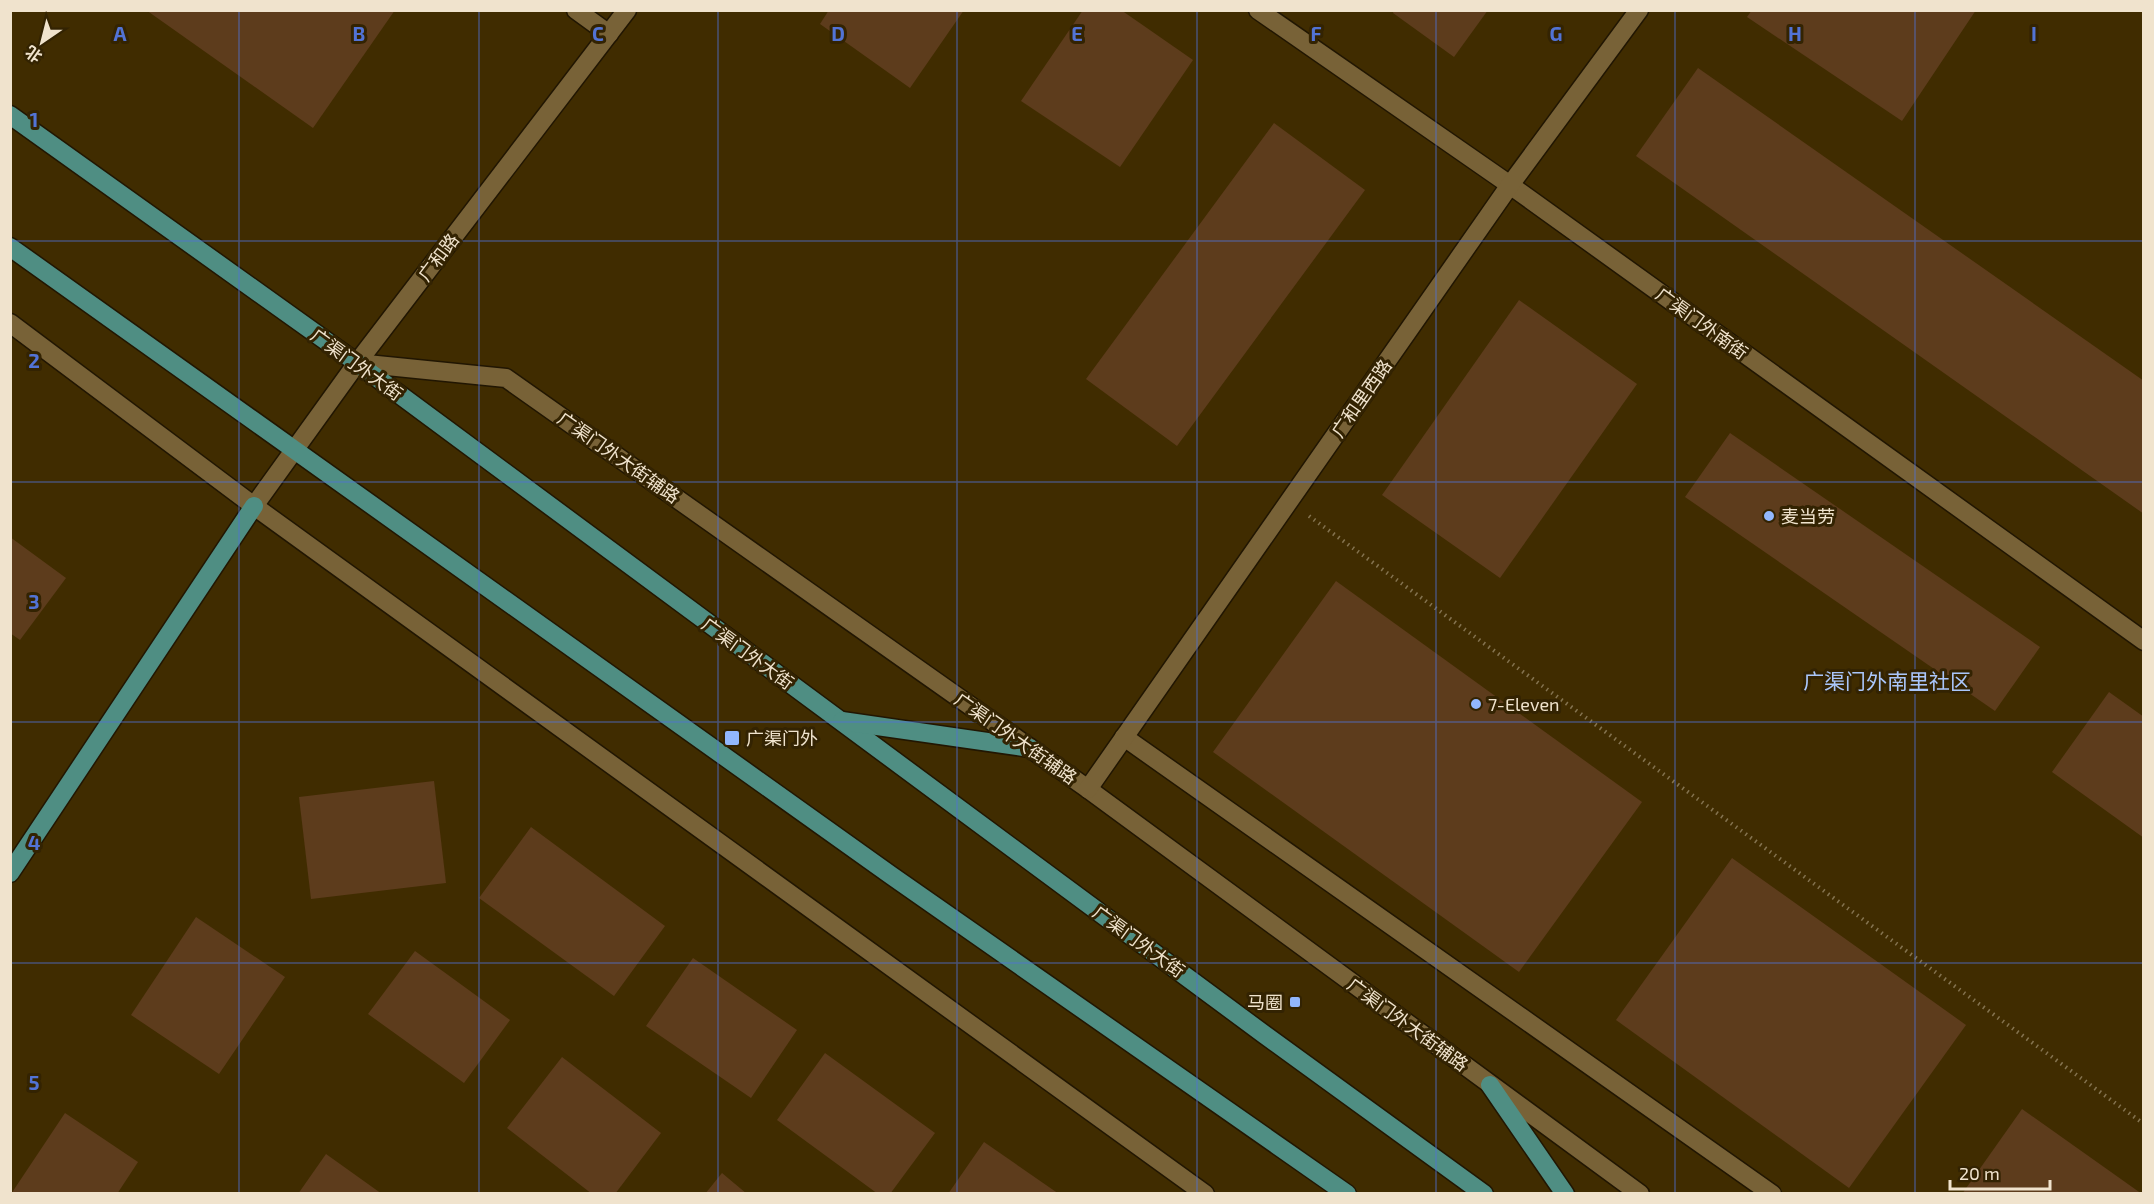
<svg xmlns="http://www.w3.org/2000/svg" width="2154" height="1204" viewBox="0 0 2154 1204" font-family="'Exo 2','Noto Sans SC',sans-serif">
  <rect width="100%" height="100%" fill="#402c00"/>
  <g fill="#5d3c1c">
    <path d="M146 10H395L313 128Z"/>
    <path d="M829 10H964L910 88 820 24Z"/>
    <path d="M1083 10H1121L1193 60 1120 167 1021 101Z"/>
    <path d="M1394 10H1488L1454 57 1393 13Z"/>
    <path d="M1752 10H1976L1902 121 1747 17Z"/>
    <path d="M1698 68 2144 381V514L1636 156Z"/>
    <path d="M1274 123 1365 190 1177 446 1086 379Z"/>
    <path d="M1519 300 1637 384 1500 578 1382 495Z"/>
    <path d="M1730 433 2040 647 1995 711 1685 497Z"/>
    <path d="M10 537 66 578 20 640 10 633Z"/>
    <path d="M1336 581 1642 802 1519 972 1213 752Z"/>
    <path d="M2109 692 2144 717V838L2052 772Z"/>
    <path d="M434 781 446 883 311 899 299 797Z"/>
    <path d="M531 827 665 926 614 996 479 898Z"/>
    <path d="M1732 858 1966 1025 1849 1188 1616 1020Z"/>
    <path d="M196 917 285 977 219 1074 131 1015Z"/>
    <path d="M415 951 510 1020 464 1083 368 1014Z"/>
    <path d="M693 958 797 1030 751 1098 646 1026Z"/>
    <path d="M825 1053 935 1133 890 1194H878L777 1120Z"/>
    <path d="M562 1057 661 1133 615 1194H592L507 1128Z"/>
    <path d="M2022 1109 2142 1194H1962Z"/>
    <path d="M65 1113 138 1162 117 1194H11Z"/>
    <path d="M984 1142 1059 1194H948Z"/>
    <path d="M326 1154 382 1194H298Z"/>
    <path d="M722 1173 747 1194H705Z"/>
  </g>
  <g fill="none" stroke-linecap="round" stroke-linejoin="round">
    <g stroke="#211602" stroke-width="21">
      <g id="minor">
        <path d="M576 10 609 34"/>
        <path d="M1258 10 1510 185 2144 641"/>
        <path d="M10 323 254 506 1205 1194"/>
        <path d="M357 363 506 378 1088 789 1640 1194"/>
        <path d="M254 506 357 363 627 10"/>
        <path d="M1124 737 1772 1194"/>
        <path d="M1088 789 1510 185 1639 10"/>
      </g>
    </g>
    <g stroke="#211602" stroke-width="21">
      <g id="major">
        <path d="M10 115 357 363 1265 1035 1484 1194"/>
        <path d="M10 247 892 876 1347 1194"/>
        <path d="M842 721 1030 748"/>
        <path d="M10 873 254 506"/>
        <path d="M1490 1085 1565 1194"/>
      </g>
    </g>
    <path stroke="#84734f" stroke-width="4" stroke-dasharray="1.5 4.5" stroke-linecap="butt" d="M1309 516 2144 1124"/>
    <use href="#minor" stroke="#786237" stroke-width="18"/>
    <use href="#major" stroke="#4f8e83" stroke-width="18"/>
  </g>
  <path fill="none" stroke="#5273d5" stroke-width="1.5" stroke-opacity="0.55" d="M239 10V1194M479 10V1194M718 10V1194M957 10V1194M1197 10V1194M1436 10V1194M1675 10V1194M1915 10V1194M10 241H2144M10 482H2144M10 722H2144M10 963H2144"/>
  <g fill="#92b7fd" stroke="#332302" stroke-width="2">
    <circle cx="1769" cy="516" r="6"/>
    <circle cx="1476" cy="704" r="6"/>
    <rect x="724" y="730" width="16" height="16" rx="3"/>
    <rect x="1289" y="996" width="12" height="12" rx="3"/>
  </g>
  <g text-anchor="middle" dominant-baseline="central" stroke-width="6" stroke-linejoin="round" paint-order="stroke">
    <g font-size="18" fill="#f0e3cd" stroke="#332302">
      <text transform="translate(438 257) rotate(-53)">广和路</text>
      <text transform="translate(1702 323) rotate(36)">广渠门外南街</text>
      <text transform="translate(357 364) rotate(36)">广渠门外大街</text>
      <text transform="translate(1361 398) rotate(-55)">广和里西路</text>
      <text transform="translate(619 457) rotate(35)">广渠门外大街辅路</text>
      <text transform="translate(748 653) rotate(36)">广渠门外大街</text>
      <text transform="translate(1016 738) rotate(35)">广渠门外大街辅路</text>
      <text transform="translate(1139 941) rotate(36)">广渠门外大街</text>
      <text transform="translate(1408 1024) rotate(36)">广渠门外大街辅路</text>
    </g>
    <g font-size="18" fill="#f0e3cd" stroke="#332302" text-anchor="start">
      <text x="1781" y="516">麦当劳</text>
      <text x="1488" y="704">7-Eleven</text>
      <text x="746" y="738">广渠门外</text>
      <text x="1283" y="1002" text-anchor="end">马圈</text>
    </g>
    <g font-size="21" fill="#aac6fa" stroke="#332302">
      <text x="1887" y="680">广渠门外南里社区</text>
    </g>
  </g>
  <g font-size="20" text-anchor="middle" font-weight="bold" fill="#5273d5" stroke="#332302" stroke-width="6" stroke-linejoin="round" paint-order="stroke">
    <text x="120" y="41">A</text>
    <text x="359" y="41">B</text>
    <text x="598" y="41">C</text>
    <text x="838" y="41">D</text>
    <text x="1077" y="41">E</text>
    <text x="1316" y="41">F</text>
    <text x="1556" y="41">G</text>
    <text x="1795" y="41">H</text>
    <text x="2034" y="41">I</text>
    <text x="34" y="127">1</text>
    <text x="34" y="368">2</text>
    <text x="34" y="609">3</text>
    <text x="34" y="850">4</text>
    <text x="34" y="1090">5</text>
  </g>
  <rect width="2154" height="1204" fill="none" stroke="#f0e3cd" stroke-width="24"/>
  <g transform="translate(42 42) rotate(215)" stroke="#332302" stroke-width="4.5" paint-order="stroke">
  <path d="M0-4.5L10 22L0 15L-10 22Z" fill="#f0e3cd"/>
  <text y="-9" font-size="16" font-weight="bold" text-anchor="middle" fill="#f0e3cd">北</text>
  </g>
  <path d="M1950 1180v9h100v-9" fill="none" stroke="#f0e3cd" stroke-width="3"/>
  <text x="1959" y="1180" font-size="18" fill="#f0e3cd" stroke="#332302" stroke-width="4.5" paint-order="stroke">20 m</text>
</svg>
